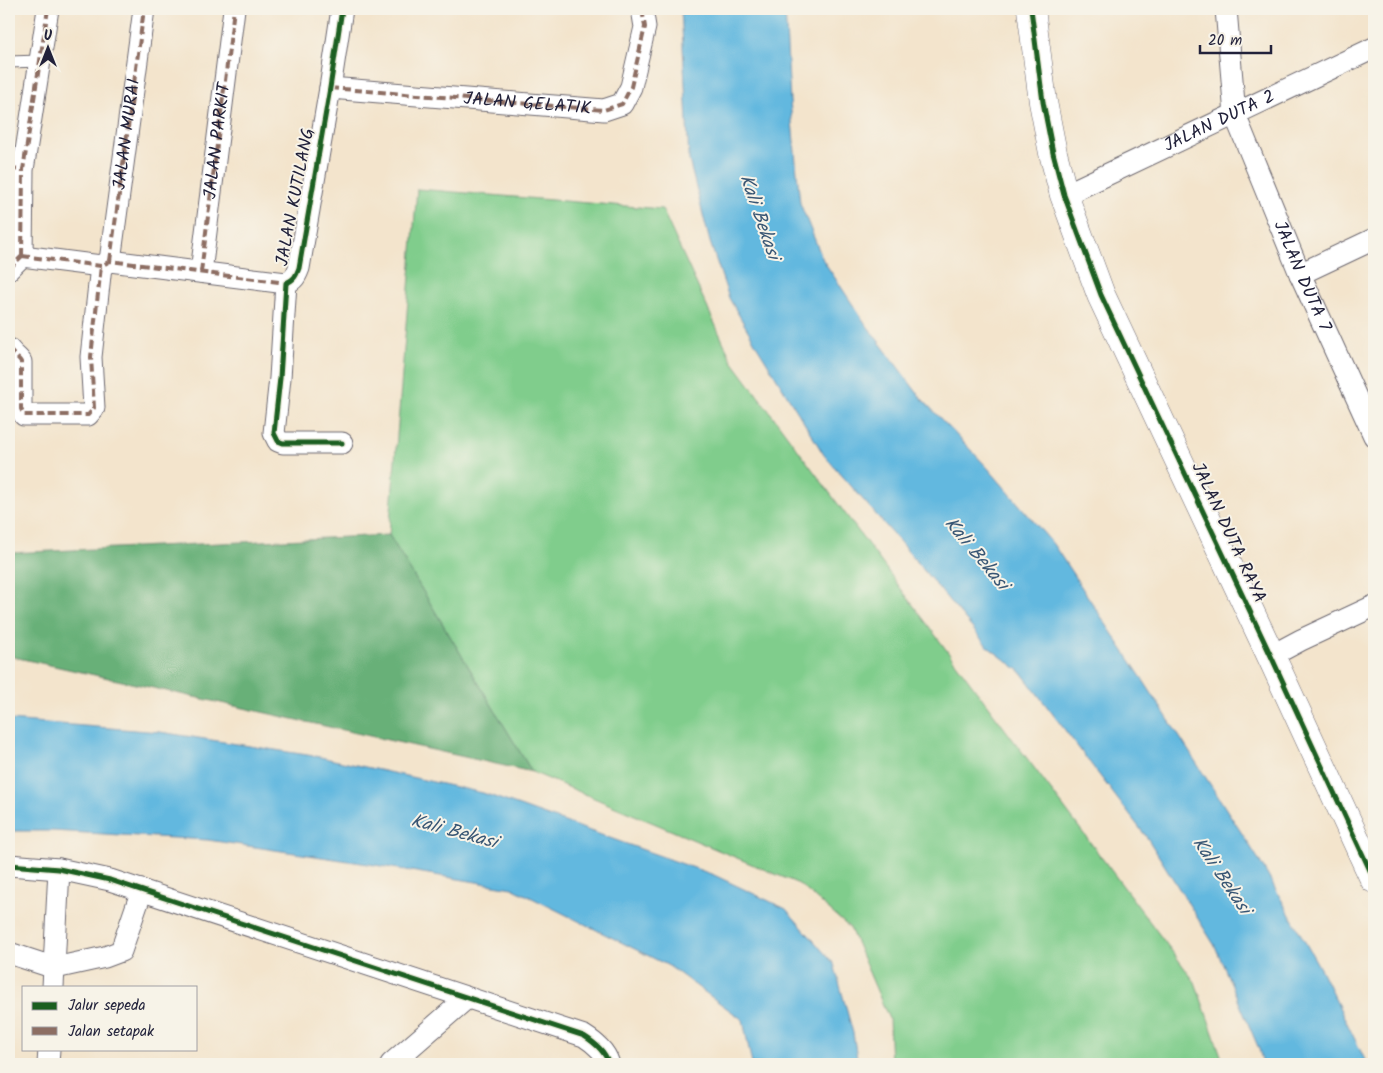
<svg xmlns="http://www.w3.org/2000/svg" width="1383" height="1073" viewBox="0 0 1383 1073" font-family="Kalam,sans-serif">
  <rect width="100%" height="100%" fill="#f7f3e8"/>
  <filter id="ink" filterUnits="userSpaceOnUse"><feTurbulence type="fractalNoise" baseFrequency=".02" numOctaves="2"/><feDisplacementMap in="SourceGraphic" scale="10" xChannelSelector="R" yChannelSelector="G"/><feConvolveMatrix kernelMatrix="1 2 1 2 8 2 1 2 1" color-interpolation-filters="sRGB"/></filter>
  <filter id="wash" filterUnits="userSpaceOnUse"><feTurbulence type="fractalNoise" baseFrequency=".0096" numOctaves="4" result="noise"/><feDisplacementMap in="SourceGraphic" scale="20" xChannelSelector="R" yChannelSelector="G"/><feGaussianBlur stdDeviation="1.12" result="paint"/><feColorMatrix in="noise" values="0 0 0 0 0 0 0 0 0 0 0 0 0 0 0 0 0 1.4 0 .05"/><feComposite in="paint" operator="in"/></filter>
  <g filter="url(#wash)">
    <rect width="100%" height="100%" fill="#f3e4cc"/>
    <path fill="#80cd8c" stroke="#517864" d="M417 189 662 209 732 361 1008 733 1195 982 1224 1064H891L889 1019 850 928 799 884 532 772 389 535Z"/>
    <path fill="#68b078" stroke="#45695a" d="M389 535 532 772 9 656V553Z"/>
    <g fill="#62b8df" stroke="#426d8d">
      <path d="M681 9H785L790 101 800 203 823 260 865 323 921 398 987 467 1053 544 1141 677 1259 860 1322 972 1367 1064H1263L1259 1049 1215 946 1148 839 1020 671 988 647 900 542 824 455 758 348 729 298 710 242 689 160Z"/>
      <path d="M9 720 160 732 320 757 483 793 714 875 786 909 834 964 853 1033 858 1064H752L743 1020 669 966 512 888 375 865 208 840 52 831H9Z"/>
    </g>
  </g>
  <g filter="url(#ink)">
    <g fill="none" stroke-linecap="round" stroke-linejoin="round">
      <g stroke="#6b666e" stroke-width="13">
        <path id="service" d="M9 62 40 61"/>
      </g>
      <g stroke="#6b666e" stroke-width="23">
        <g id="minor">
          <path id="s1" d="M1226 9 1235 115 1300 274 1374 436"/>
          <path d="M330 88 604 110 622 104 631 87 645 27 642 9"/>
          <path id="s2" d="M1064 195 1374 48"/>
          <path d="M22 256 101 266 110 261 286 283"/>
          <path d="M22 256 23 170 48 9"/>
          <path id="s3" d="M110 261 144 9"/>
          <path d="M9 269 22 256"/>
          <path id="s4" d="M201 272 234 9"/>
          <path d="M1300 274 1374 239"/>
          <path d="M9 349C12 354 18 357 21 362V409L24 415H88L94 408 91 357 101 266"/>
          <path d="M342 443H283L278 441 274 433 280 378 286 283C294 280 296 276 299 268L330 88 342 9"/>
          <path d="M1271 656 1301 640 1374 606"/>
          <path d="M9 865 59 869 110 880 584 1036C595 1043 605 1051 609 1064"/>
          <path d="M9 953 55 968 105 957 121 951 142 890"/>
          <path d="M53 987 59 869"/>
          <path d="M48 1064 49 1049"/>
          <path d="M391 1064 467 998"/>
        </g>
      </g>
      <g stroke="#6b666e" stroke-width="29">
        <path id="tertiary" d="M1031 9 1043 102 1053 153 1064 195 1101 295 1271 656 1374 879"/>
      </g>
      <use href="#service" stroke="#fff" stroke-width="11"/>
      <use href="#minor" stroke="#fff" stroke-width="21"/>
      <use href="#tertiary" stroke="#fff" stroke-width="28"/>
      <g stroke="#8d6e63" stroke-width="4" stroke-dasharray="8 4" stroke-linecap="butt">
        <path id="s5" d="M330 88 604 110 622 104 631 87 645 27 642 9"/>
        <path d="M9 169 23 170"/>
        <path d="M22 256 101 266 110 261 286 283"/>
        <path d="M22 256 23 170 48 9"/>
        <path d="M110 261 144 9"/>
        <path d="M9 269 22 256"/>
        <path d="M201 272 234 9"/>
        <path d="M9 349C12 354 18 357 21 362V409L24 415H88L94 408 91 357 101 266"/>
      </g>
      <g stroke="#f7f3e8" stroke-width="8">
        <g id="cycleway">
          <path d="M1031 9 1043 102 1053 153 1064 195 1101 295 1271 656 1374 879"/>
          <path d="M342 443H283L278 441 274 433 280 378 286 283C294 280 296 276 299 268L330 88 342 9"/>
          <path d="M9 865 59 869 110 880 584 1036C595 1043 605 1051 609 1064"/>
        </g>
      </g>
      <use href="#cycleway" stroke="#1b5e20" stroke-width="5"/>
    </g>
  </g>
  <g text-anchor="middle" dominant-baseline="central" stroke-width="4" stroke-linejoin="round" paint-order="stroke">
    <g font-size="18" fill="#22223b" stroke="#f7f3e8">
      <text stroke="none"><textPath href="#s5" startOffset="198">JALAN GELATIK</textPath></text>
      <text stroke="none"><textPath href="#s2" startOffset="172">JALAN DUTA 2</textPath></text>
      <text stroke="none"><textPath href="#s3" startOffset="128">JALAN MURAI</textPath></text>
      <text stroke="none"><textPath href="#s4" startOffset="132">JALAN PARKIT</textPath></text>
      <text transform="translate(296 197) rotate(-79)">JALAN KUTILANG</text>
      <text stroke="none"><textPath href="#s1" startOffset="281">JALAN DUTA 7</textPath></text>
      <text transform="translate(1228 533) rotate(65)">JALAN DUTA RAYA</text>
    </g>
    <g font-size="19" font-style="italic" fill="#385674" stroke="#f7f3e8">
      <text transform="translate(759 217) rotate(71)">Kali Bekasi</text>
      <text transform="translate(976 554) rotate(50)">Kali Bekasi</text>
      <text transform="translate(454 832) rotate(15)">Kali Bekasi</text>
      <text transform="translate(1221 876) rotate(56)">Kali Bekasi</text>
    </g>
  </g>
  <rect width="1383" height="1073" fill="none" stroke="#f7f3e8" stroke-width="30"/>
  <rect x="22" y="986" width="175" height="65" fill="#f7f3e8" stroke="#a29fa3"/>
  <rect x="32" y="1002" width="25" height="8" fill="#1b5e20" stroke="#a29fa3"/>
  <text x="68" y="1010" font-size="15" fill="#22223b">Jalur sepeda</text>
  <rect x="32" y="1027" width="25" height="8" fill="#8d6e63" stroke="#a29fa3"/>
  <text x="68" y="1036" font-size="15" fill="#22223b">Jalan setapak</text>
  <g transform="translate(48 48)" stroke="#f7f3e8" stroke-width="4" paint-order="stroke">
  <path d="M0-4L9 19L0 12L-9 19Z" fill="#22223b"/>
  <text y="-8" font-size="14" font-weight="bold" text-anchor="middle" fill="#22223b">U</text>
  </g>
  <path d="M1200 45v8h71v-8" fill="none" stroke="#22223b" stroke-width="2.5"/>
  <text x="1208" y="45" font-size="15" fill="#22223b" stroke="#f7f3e8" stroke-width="4" paint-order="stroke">20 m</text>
</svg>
